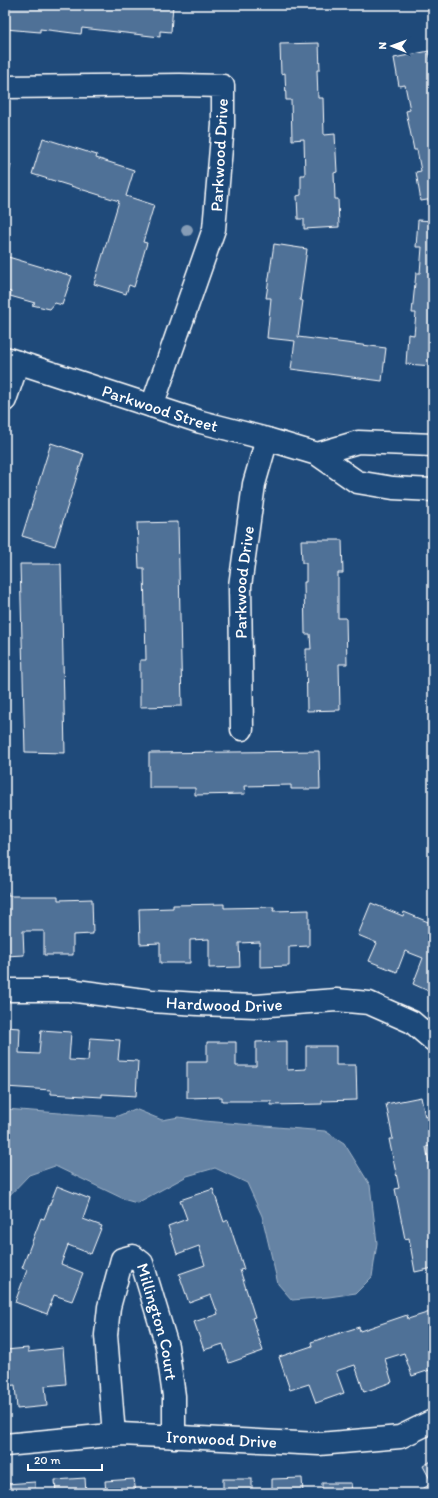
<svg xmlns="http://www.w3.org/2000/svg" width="438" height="1498" viewBox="0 0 438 1498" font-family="Itim,sans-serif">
  <rect width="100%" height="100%" fill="#1f4a7a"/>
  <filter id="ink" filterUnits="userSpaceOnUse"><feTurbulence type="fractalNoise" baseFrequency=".025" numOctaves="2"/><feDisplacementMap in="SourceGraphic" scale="8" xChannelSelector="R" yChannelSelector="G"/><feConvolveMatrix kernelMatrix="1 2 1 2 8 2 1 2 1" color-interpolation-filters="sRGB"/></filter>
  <g filter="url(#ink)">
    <path fill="#6583a4" stroke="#a3b5c8" d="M5 1109 115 1117 135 1109 162 1120 179 1117 204 1121 325 1131 344 1143 370 1185 377 1243 372 1277 356 1293 329 1297 292 1300 278 1284 262 1216 247 1183 215 1168 187 1176 137 1203 126 1200 55 1166 29 1175 5 1200Z"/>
    <g fill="#507197" stroke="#fff">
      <path d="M5 5H173L171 32 160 31V37L82 28 81 34 40 29V32L5 29Z"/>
      <path d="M319 43 320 70H317L318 98H323L324 135 335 134 337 172 334 173 335 199H338L339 227 304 229V219H298L297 196 301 195V175H305L304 139 292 140 291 100H286L285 73 281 74 280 44Z"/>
      <path d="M429 51 433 72V199L421 201 416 172 421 171 417 150H414L406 111 410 110 405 85 399 86 394 58Z"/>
      <path d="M43 138 97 155 96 158 134 170 126 196 154 205 143 242 147 243 134 287 129 285 126 294 94 284 119 201 32 174Z"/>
      <path d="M5 163 11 165 5 188Z"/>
      <path d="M418 220 433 221V366L406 364 408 334 414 335 416 313H412L416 273H420L422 247H416Z"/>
      <path d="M274 244 307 249 300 300 303 301 298 337 386 348 382 381 291 369 295 341 267 338 271 298H266Z"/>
      <path d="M5 256 72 276 62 305 55 303 50 309 32 305 35 303 10 296 11 292 5 290Z"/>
      <path d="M51 443 84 454 55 546 22 536Z"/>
      <path d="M178 522 182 706 140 707V660H146L144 568H139L137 523Z"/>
      <path d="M301 540H342L343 573H338V618H346L347 664H339L340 710 307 711 306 649H311L310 634H305L304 582H306V563H302Z"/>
      <path d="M20 564H61L65 753 25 752Z"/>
      <path d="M319 751 320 789H291V785L244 786 245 794 195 795V788H149V753Z"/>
      <path d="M5 892H8V896H58V900L92 899 93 934 73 935V955H44V931H23L24 955 5 956Z"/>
      <path d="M371 903 403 916 404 912 433 924V993L413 984 423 958 405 951 397 972 369 961 377 943 358 935Z"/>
      <path d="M224 904V908L274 907 273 911 309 910V946L289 947V966L260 967V942L239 943 240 967 209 968V939L190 940V963H160V943L140 944 139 909 173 908V905Z"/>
      <path d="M5 1027 20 1028 19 1053 39 1054 41 1030 71 1032 69 1060 88 1061 90 1038 120 1040 118 1060 138 1061 136 1096 102 1094V1097L51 1094V1090L5 1087Z"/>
      <path d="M287 1041V1070L306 1069V1046H336V1065H356L357 1100 322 1101V1104L271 1105V1101H222V1097L187 1098V1062H207V1042H236V1066H256V1042Z"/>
      <path d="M421 1097 425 1117 433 1115V1145L426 1147 430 1167 433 1166V1268L415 1272 409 1238 405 1239 395 1189 399 1188 389 1139H393L386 1104Z"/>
      <path d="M57 1186 90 1199 83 1219 102 1226 91 1254 68 1245 61 1264 83 1273 72 1301 54 1295 47 1314 15 1302 27 1270 22 1268 41 1218 44 1219Z"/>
      <path d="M213 1189 224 1222 228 1220 244 1269 240 1270 255 1317 252 1318 263 1351 229 1363 223 1344 204 1350 194 1322 218 1314 211 1295 189 1303 179 1274 205 1265 199 1246 177 1254 168 1226 187 1219 180 1200Z"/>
      <path d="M433 1311V1369L412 1376 404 1353 385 1359 392 1382 364 1392 355 1365 336 1371 344 1393 316 1403 309 1384 290 1390 279 1357 312 1346 311 1342 359 1327 360 1331 407 1315 408 1319Z"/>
      <path d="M28 1348V1352L63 1348 66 1384 45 1386 47 1406 17 1409 15 1385 5 1386V1350Z"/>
      <path d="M433 1460V1493H416L432 1483 423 1466Z"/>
      <path d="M85 1478 86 1493H56L55 1480Z"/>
      <path d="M302 1478 303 1493H272V1479Z"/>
      <path d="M134 1479 136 1493H106L105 1481Z"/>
      <rect x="223" y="1479" width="29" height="14"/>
      <path d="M35 1482V1493H6V1484Z"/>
      <path d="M322 1483H351L352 1493H322Z"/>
    </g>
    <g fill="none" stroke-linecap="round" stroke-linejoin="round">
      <g stroke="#fff" stroke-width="25">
        <g id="minor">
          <path d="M5 87 180 85 223 86V125L214 229 152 406"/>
          <path id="s1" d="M5 358 201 422 267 439 317 454 357 482 393 488 433 490"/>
          <path d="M5 400 18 362"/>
          <path d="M317 454 358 442 433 445"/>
          <path id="s2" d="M242 729 240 586 254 484 267 439"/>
          <path id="s3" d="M5 990H69L151 1001 198 1004 256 1006 336 1000 369 1003 412 1022 433 1040"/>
          <path id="s4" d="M114 1435 106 1335 109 1307 122 1259 133 1256 142 1263 167 1346 174 1396V1437"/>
          <path id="s5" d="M5 1445 121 1434 319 1444 400 1437 433 1421"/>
        </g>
      </g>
      <use href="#minor" stroke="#1f4a7a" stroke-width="22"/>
    </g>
    <circle fill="#859cb6" cx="187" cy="230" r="6"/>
  </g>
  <g text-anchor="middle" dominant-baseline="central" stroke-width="3.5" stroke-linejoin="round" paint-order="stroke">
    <g font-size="17" fill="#fff" stroke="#1f4a7a">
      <text transform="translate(219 155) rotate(-87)">Parkwood Drive</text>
      <text stroke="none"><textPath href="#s1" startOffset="163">Parkwood Street</textPath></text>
      <text stroke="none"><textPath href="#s2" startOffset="147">Parkwood Drive</textPath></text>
      <text stroke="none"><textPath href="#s3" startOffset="220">Hardwood Drive</textPath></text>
      <text stroke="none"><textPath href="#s4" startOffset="262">Millington Court</textPath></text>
      <text stroke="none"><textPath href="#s5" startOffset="217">Ironwood Drive</textPath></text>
    </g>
  </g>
  <rect width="438" height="1498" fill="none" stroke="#1f4a7a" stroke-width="20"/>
  <rect x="10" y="10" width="418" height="1478" fill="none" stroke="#fff" stroke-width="1.5" filter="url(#ink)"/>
  <g transform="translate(392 46) rotate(271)" stroke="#1f4a7a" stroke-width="3" paint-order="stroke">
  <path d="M0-3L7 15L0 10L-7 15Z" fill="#ffffff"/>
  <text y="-6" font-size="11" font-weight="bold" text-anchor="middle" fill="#ffffff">N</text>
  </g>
  <path d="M28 1464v6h74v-6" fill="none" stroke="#ffffff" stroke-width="2"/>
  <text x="34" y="1464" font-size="12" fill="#ffffff" stroke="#1f4a7a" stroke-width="3" paint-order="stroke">20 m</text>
</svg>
